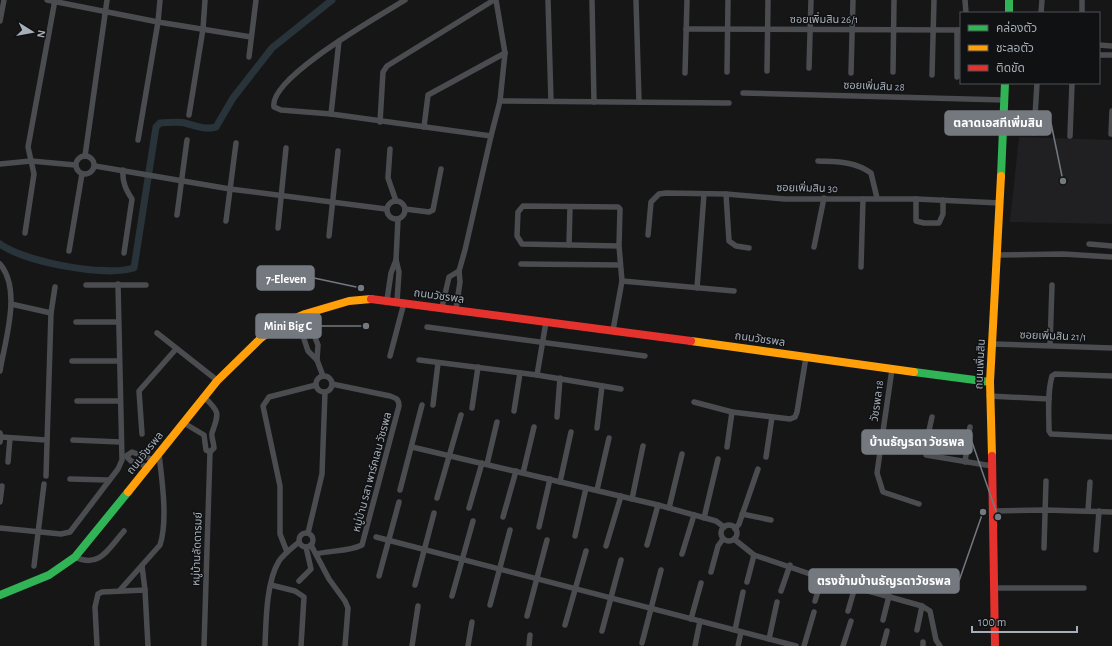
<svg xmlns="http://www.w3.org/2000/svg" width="1112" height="646" viewBox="0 0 1112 646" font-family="'Alegreya Sans','Noto Sans Thai',sans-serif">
  <rect width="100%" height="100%" fill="#161617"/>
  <path fill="#202023" d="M1019 137 1112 140V224L1010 222Z"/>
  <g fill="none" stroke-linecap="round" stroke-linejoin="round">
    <path stroke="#28343a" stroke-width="7" d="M0 244C25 262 104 277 134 268L156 127 160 123C168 123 177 121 185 123 196 126 205 130 216 127L233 98 272 48 332 0"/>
    <g stroke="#4a4c50" stroke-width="5.5">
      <path d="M47 0 158 22 251 37"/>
      <path d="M405 0C381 15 268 78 274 107L281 110 331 114 491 136"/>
      <path d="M548 0 551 101"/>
      <path d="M592 0 594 102"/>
      <path d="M636 0 639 102"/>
      <path d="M965 0 966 13"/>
      <path d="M1041 13 1042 0"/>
      <path d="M1082 13V0"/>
      <path d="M0 21 4 0"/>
      <path d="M686 29 961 30"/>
      <path d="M957 30V77"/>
      <path d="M1099 45 1112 46"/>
      <path d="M1099 55H1112"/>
      <path d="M249 57 256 0"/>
      <path d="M809 68 811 0"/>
      <path d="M767 71 768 0"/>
      <path d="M727 72 728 0"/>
      <path d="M893 72 894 0"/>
      <path d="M685 73 687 0"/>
      <path d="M851 73 853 0"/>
      <path d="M932 75 934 0"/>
      <path d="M743 93 1004 100"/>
      <path d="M500 101 729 103"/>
      <path d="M331 114 339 41"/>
      <path d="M189 115 203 29 205 0"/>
      <path d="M380 122 383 72 387 66 494 0"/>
      <path d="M424 127 428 95 505 53"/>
      <path d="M1034 133 1037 83"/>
      <path d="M1111 134 1112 111"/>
      <path d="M1070 136 1072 83"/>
      <path d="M138 140 158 22 160 0"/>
      <path d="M390 149 388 178 396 201"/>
      <circle cx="85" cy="165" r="9"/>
      <path d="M85 156 107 0"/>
      <path d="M818 161C838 162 854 161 871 173L877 198"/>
      <path d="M0 164 31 161 75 165"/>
      <path d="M95 166 230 189 386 209"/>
      <path d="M123 170C122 182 126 190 132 199L124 253"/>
      <path d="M726 194 729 241 736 246 749 248"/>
      <path d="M916 199V221L924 223H939L943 214V200"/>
      <circle cx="396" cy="210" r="9"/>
      <path d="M405 209 429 212 433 210 441 169"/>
      <path d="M177 215 187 140"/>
      <path d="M226 221 236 143"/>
      <path d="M278 228 286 148"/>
      <path d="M25 233 34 174 28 147 55 0"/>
      <path d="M648 235 651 202 659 194 666 193 726 194 785 199H916L1000 203"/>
      <path d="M329 236 338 151"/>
      <path d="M1089 244 1112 246"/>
      <path d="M569 245 570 207"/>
      <path d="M814 247 824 198"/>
      <path d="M69 251 82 174"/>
      <path d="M997 255 1063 254 1112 257"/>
      <path d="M0 264C22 290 5 340 0 371"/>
      <path d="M521 264 620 265"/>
      <path d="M861 267 863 199"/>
      <path d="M622 281 734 291"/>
      <path d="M86 285H146"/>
      <path d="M697 288 704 194"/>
      <path d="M387 300 391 273 396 260"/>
      <path d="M397 301 399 272 396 260 398 219"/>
      <path d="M11 304 51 313"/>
      <path d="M442 307 449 277 459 271"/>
      <path d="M456 309 460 282 459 271 465 250 491 136 500 101 505 53 496 0"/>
      <path d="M306 315 318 345 317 360 323 376"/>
      <path d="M297 318 308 351 317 360"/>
      <path d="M76 322H118"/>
      <path d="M427 327 645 356"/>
      <path d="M613 330 622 281 619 246 620 209 618 207 523 206 518 212 517 236 522 244 619 246"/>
      <path d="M157 333 218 381"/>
      <path d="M993 344 1112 348"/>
      <path d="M1050 345 1052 285"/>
      <path d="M390 356 404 303"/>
      <path d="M419 360 537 375 621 389"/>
      <path d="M72 361H118"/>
      <path d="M892 369 877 473 883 492 919 504"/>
      <path d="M537 375 546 322"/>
      <circle cx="324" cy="384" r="8"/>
      <path d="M1112 376 1055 374 1052 376C1047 394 1049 413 1049 431L1051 434 1112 437"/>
      <path d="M989 396 1049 399"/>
      <path d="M77 401H120"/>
      <path d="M694 402 732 412 790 419 795 417 797 412 806 357"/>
      <path d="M433 405 438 363"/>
      <path d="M472 408 478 367"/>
      <path d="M514 411 520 373"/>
      <path d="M557 417 560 378"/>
      <path d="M932 417 926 444V455L992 466"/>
      <path d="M184 423 204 435 206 450 210 452"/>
      <path d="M597 428 602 386"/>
      <path d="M0 433 1 437 0 442"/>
      <path d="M142 434 139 391 176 349"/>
      <path d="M1 437 46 440"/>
      <path d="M73 440 121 442"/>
      <path d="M412 447 658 505 716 521 724 527"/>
      <path d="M727 447 732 412"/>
      <path d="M766 457 772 417"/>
      <path d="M8 462 10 438"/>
      <path d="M965 462 970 427"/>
      <path d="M487 464 497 422"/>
      <path d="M148 467 131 461 126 456 132 452 154 460"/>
      <path d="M523 473 534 427"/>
      <path d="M46 476 51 313 55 287"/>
      <path d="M70 479 108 480"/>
      <path d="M560 482 571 432"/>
      <path d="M400 490 422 405"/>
      <path d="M597 490 609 438"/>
      <path d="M437 498 461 415"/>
      <path d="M632 499 643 446"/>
      <path d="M0 502 2 486"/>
      <path d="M469 508 482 463"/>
      <path d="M669 508 682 454"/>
      <path d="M993 511 1045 510 1112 512"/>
      <path d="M1088 511 1090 482"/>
      <path d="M742 514 771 520"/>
      <path d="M503 517 516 471"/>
      <path d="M704 518 718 459"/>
      <circle cx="729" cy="533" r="8"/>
      <path d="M539 527 550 479"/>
      <path d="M0 528 61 534 70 532 118 469 122 460 118 284"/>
      <path d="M735 529 739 524 758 469"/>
      <circle cx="306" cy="540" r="7"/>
      <path d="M308 533 322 474 325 392"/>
      <path d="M575 536 586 488"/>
      <path d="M376 537 796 646"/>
      <path d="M734 539 754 555 822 578 922 606 930 611 936 640 940 646"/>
      <path d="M311 545 329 579 345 601 348 608 345 646"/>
      <path d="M647 545 658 505"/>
      <path d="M606 546 621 496"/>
      <path d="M1044 548 1046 481"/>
      <path d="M1096 550 1099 511"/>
      <path d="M287 552 280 534V486L263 406 269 397 316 385"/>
      <path d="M316 554C331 550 348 552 362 545L399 406C399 399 396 398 390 396L332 384"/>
      <path d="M682 554 694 515"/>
      <path d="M75 557C100 569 109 548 124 531"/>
      <path d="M34 566 44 484"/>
      <path d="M142 566 145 590 148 646"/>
      <path d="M711 572 718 546 723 539"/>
      <path d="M379 576 399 502"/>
      <path d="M299 581 311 569 306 547"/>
      <path d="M747 582 754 555"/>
      <path d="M271 585 295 591 304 597 301 646"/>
      <path d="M415 585 434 513"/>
      <path d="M993 588H1084"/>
      <path d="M120 590 160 545C168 521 162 480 159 454"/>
      <path d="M781 591 790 565"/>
      <path d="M452 596 473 521"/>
      <path d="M815 601 822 578"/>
      <path d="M490 605 510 530"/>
      <path d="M848 611 855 587"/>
      <path d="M527 616 547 540"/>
      <path d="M691 619 701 583"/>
      <path d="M883 620 889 596"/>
      <path d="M565 625 586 551"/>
      <path d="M735 630 743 592"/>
      <path d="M917 630 922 606"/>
      <path d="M602 631 621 560"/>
      <path d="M769 639 777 602"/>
      <path d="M642 643 661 570"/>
      <path d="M97 646 95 607 98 594 102 592 145 590"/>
      <path d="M204 646 210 452 214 448C214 444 211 436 212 433 219 413 220 412 204 397"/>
      <path d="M265 646C266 622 266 582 279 561 284 554 292 548 299 542"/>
      <path d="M412 646 418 606"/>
      <path d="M468 646 472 622"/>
      <path d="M529 646 530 635"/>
      <path d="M695 646 700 621"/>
      <path d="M738 646 741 632"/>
      <path d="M804 646 814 612"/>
      <path d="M843 646 851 621"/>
      <path d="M883 646 887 631"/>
      <path d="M923 646V642"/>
    </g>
    <g stroke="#30b455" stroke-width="8">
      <path d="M1009 0V13"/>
      <path d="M1001 176 1005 83"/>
      <path d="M914 372 990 382"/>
      <path d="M0 595 49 575 75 557 128 492"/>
    </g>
    <g stroke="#ff9f0a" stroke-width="8">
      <path d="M691 341 914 372"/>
      <path d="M992 456 990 382 1001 176"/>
      <path d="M128 492 217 381 261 338 277 326 305 314 349 301 371 299"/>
    </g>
    <g stroke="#e5322d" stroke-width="8">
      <path d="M371 299 691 341"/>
      <path d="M992 456 995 646"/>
    </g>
  </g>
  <g text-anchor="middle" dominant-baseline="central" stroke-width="3" stroke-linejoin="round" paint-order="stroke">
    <g font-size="11" fill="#a6aeb9" stroke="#101113">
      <text x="824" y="19">ซอยเพิ่มสิน 26/1</text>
      <text transform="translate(874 86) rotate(2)">ซอยเพิ่มสิน 28</text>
      <text transform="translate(807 188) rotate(1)">ซอยเพิ่มสิน 30</text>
      <text transform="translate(439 296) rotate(8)">ถนนวัชรพล</text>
      <text transform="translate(1053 336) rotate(2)">ซอยเพิ่มสิน 21/1</text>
      <text transform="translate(760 339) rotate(8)">ถนนวัชรพล</text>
      <text transform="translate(980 364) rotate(-87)">ถนนเพิ่มสิน</text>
      <text transform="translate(877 401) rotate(-82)">วัชรพล 18</text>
      <text transform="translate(145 453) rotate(-51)">ถนนวัชรพล</text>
      <text transform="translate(372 472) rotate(-75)">หมู่บ้าน รสา พาร์คเลน วัชรพล</text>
      <text transform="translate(197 549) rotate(-88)">หมู่บ้านลัดดารมย์</text>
    </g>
  </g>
  <path fill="none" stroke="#747980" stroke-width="1.5" d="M1063 181L1051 123M361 288L314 278M366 326L321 326M998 517L972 442M983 512L959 581"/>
  <g fill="#747980" stroke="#101113" stroke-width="1.5">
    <circle cx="1063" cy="181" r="4"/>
    <circle cx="361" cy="288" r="4"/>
    <circle cx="366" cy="326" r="4"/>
    <circle cx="998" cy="517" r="4"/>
    <circle cx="983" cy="512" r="4"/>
  </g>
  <g fill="#747980" stroke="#747980" stroke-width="1.5">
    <rect x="945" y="111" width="106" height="24" rx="4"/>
    <rect x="257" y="266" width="57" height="24" rx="4"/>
    <rect x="256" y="314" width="65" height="24" rx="4"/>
    <rect x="862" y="430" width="110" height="24" rx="4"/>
    <rect x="809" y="569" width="150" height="24" rx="4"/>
  </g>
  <g font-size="12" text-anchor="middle" font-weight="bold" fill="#fff">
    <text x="998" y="127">ตลาดเอสทีเพิ่มสิน</text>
    <text x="286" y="283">7-Eleven</text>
    <text x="288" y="330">Mini Big C</text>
    <text x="917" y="446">บ้านธัญรดา วัชรพล</text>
    <text x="884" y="585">ตรงข้ามบ้านธัญรดาวัชรพล</text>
  </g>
  <rect x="960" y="12" width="140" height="72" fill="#101113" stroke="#4c5055"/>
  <rect x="968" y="25" width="20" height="6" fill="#30b455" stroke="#4c5055"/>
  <text x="996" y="32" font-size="12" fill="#a6aeb9">คล่องตัว</text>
  <rect x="968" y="45" width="20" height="6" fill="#ff9f0a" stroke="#4c5055"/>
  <text x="996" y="52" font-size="12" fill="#a6aeb9">ชะลอตัว</text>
  <rect x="968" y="65" width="20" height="6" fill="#e5322d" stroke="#4c5055"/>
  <text x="996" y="72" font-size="12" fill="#a6aeb9">ติดขัด</text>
  <g transform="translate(32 32) rotate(101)" stroke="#101113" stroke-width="3" paint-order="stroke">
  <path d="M0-3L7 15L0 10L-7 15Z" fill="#a6aeb9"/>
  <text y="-6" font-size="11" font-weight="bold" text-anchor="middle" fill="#a6aeb9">N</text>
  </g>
  <path d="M972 626v6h105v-6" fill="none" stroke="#a6aeb9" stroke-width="2"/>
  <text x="978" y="626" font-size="12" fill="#a6aeb9" stroke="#101113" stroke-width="3" paint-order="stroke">100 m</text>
</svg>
